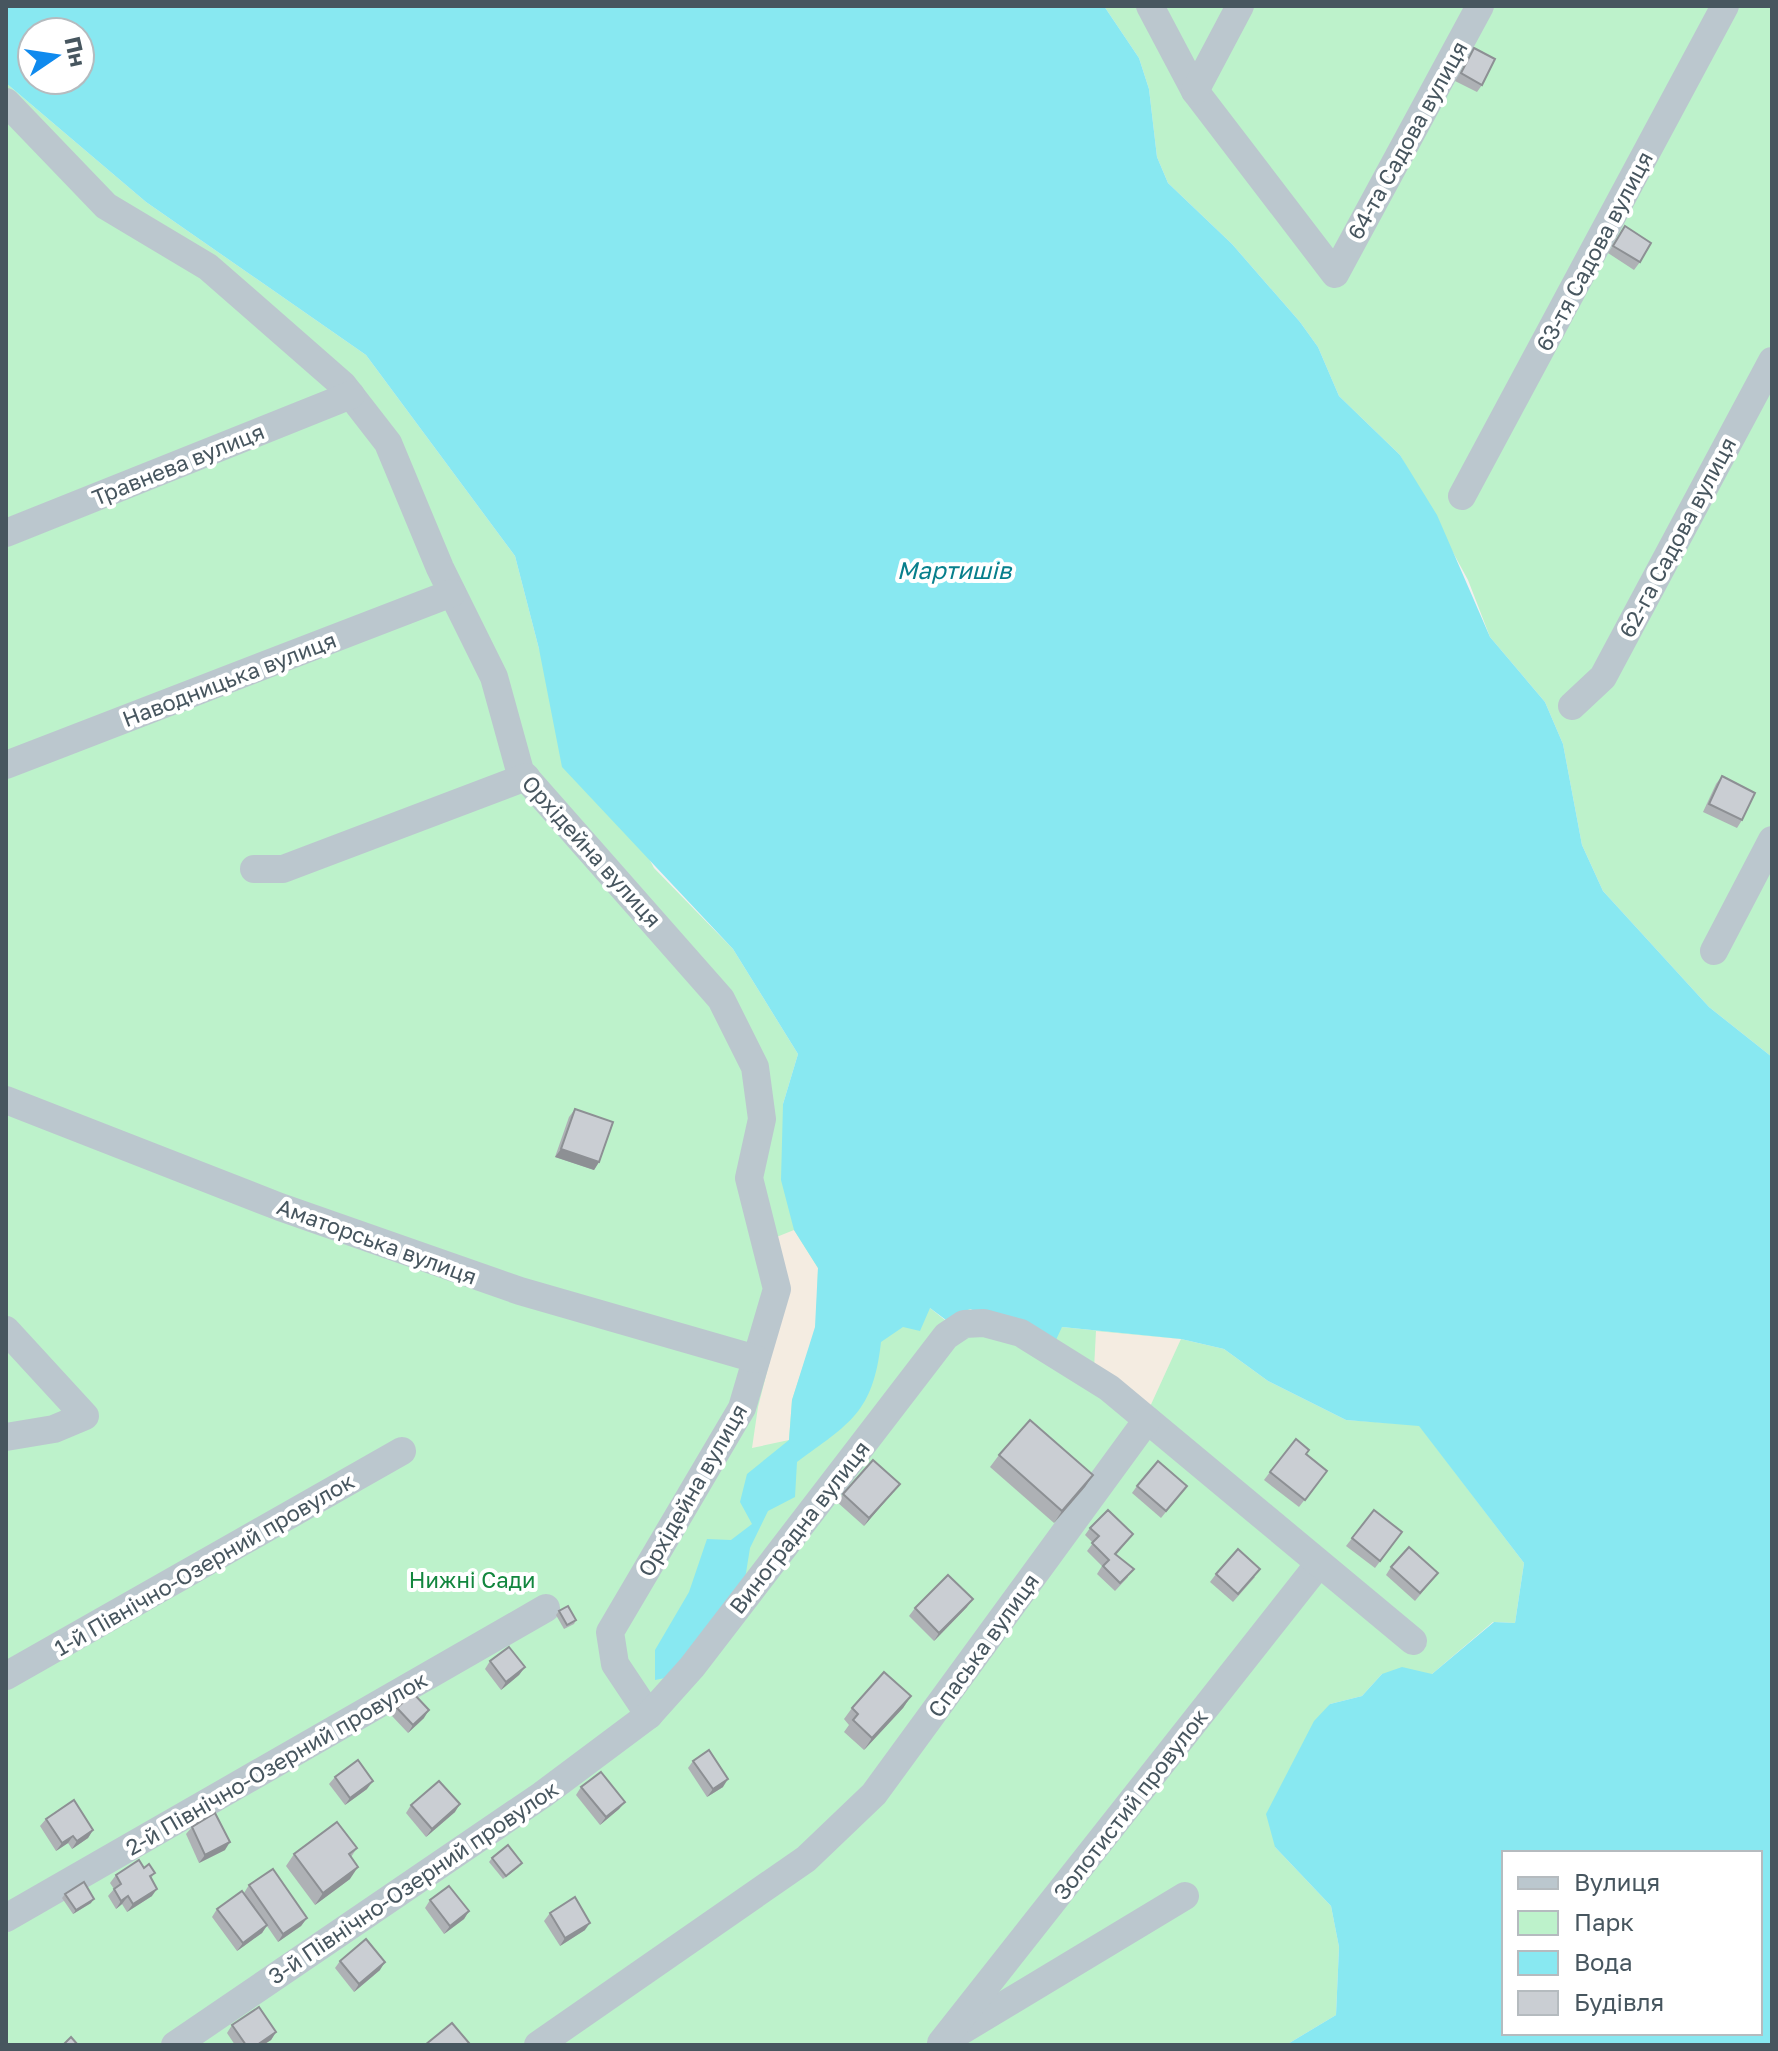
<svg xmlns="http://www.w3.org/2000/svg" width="1778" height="2051" viewBox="0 0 1778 2051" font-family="'Golos Text',sans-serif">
  <rect width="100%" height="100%" fill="#f3f0f0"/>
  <g fill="#bdf2cb">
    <path d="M1104 6H1772V1057L1709 1007 1603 891 1582 845 1563 744 1545 702 1490 637 1468 580 1400 455 1339 396 1318 347 1300 322 1232 244 1168 183 1157 157 1149 89 1139 58Z"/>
    <path d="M6 83 146 202 366 355 515 556 539 649 654 868 733 949 798 1054 783 1104 930 1308 945 1320 969 1309 1035 1333 1062 1327 1181 1339 1224 1349 1268 1381 1346 1420 1419 1425 1524 1563 1515 1623 1493 1622 1432 1674H1382L1362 1696 1330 1704 1275 1847 1331 1906 1339 1947 1336 2015 1286 2045H6Z"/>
  </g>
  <g fill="#f4ece1">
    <path d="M794 1230 818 1268 816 1327 792 1400 789 1440 752 1448 758 1407 787 1293 774 1238Z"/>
    <path d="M1096 1331 1181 1339 1148 1411 1094 1369Z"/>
  </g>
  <path fill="#88e8f1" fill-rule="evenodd" d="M6 6H1104L1139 58 1149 89 1157 157 1168 183 1232 244 1300 322 1318 347 1339 396 1400 455 1437 515 1490 637 1545 702 1563 744 1582 845 1603 891 1709 1007 1772 1057V2045H1286L1336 2015 1339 1947 1331 1906 1275 1847 1266 1814 1314 1721 1330 1704 1362 1696 1382 1674 1402 1667 1432 1674 1494 1622 1515 1623 1524 1563 1419 1426 1346 1420 1268 1381 1224 1349 1181 1339 1062 1327 1055 1342 970 1309 946 1320 930 1308 920 1331 903 1327 881 1342C873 1413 850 1423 797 1462L795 1497 768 1511 750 1548 745 1579 675 1676 655 1680V1650L689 1592 707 1539 731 1540 752 1524 740 1502 747 1474 789 1440 792 1400 815 1327 818 1268 794 1230 781 1180 783 1104 798 1054 733 949 562 767 539 649 515 556 366 355 146 202 6 83ZM32 32H80V80H32ZM1504 1853H1760V2033H1504Z"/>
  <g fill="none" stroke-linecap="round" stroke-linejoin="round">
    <g stroke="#bbc7ce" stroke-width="28">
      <path d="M1150 6 1195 91 1335 274 1480 6"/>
      <path d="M1195 91 1240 6"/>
      <path d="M6 102 106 206 208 267 343 385 388 443 440 568 494 677 520 771 721 999 755 1067 762 1119 749 1178 777 1289 742 1408 610 1632 615 1664 649 1715"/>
      <path d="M1462 496 1725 6"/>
      <path d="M6 533 351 395"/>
      <path d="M1572 706 1603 677 1772 361"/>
      <path d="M6 765 452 593"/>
      <path d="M254 869H283L526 777"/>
      <path d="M1714 951 1772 840"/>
      <path d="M6 1100 280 1207 520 1291 756 1359"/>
      <path d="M6 1330 85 1416 54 1429 6 1437"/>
      <path d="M6 1676 402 1451"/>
      <path d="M6 1918 546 1608"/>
      <path d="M956 2034 1185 1896"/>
      <path d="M941 2043 1318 1565"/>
      <path d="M175 2045 542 1795 649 1715 692 1667 946 1336 964 1324 984 1323 1021 1333 1109 1388 1413 1641"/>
      <path d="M538 2045 806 1859 874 1794 1147 1420"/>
    </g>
  </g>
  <g fill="#aeb1b5">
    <path d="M1474 48 1482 85 1477 92 1455 81Z"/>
    <path d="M1625 226 1640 262 1634 270 1608 253Z"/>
    <path d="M1722 776 1742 820 1737 828 1703 812 1716 784Z"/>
    <path d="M575 1109 599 1162 594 1170 555 1157 569 1117Z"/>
    <path d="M999 1455 1093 1475 1085 1487 1054 1523 990 1467Z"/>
    <path d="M1327 1471 1299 1507 1264 1480 1270 1472Z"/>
    <path d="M900 1484 864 1526 837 1502 843 1494Z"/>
    <path d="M1137 1486H1187L1161 1518 1132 1493Z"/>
    <path d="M1374 1510 1402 1532 1375 1568 1346 1546Z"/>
    <path d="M1090 1528 1133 1534 1116 1555 1128 1577 1115 1591 1097 1574 1102 1566 1087 1551 1093 1543 1085 1535Z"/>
    <path d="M1391 1567 1438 1573 1415 1601 1386 1575Z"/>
    <path d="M1216 1574 1255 1577 1233 1602 1210 1582Z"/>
    <path d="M967 1607 934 1641 909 1616 915 1608Z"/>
    <path d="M559 1611 576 1620 574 1624 564 1629 556 1615Z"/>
    <path d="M490 1661 525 1667 519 1675 501 1690 485 1669Z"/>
    <path d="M911 1696 903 1708 864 1750 844 1732 849 1725 844 1719 852 1708Z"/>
    <path d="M397 1708 424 1718 408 1733 392 1716Z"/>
    <path d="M693 1761 723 1787 707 1797 688 1768Z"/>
    <path d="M335 1777 367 1789 345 1805 329 1784Z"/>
    <path d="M581 1787 625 1802 619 1809 600 1825 576 1795Z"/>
    <path d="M411 1805 455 1812 426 1837 406 1813Z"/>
    <path d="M46 1819 93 1830 88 1838 72 1849 68 1843 56 1851 40 1826Z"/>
    <path d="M192 1827 225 1850 199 1863 186 1834Z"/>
    <path d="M357 1848 351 1857 350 1879 315 1905 286 1866 294 1854Z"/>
    <path d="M492 1858 519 1867 503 1879 489 1862Z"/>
    <path d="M144 1868 155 1873 151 1878 152 1896 127 1912 122 1904 116 1909 108 1896 114 1889 110 1883 116 1875Z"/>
    <path d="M249 1885 307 1918 301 1926 278 1942 267 1926 262 1933 237 1951 212 1917 217 1909 244 1893Z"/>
    <path d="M65 1894 91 1903 73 1914 62 1898Z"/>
    <path d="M430 1900 469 1911 464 1919 444 1934 425 1908Z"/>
    <path d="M550 1913 585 1930 560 1946 544 1921Z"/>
    <path d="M340 1961 380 1970 354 1992 335 1968Z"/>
    <path d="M232 2025 276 2032 271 2040 263 2045H235L227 2033Z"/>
  </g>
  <g fill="#8d9094">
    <path d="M561 1149 599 1162 594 1170 555 1157Z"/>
    <path d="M1093 1475 1085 1487 1054 1523 1062 1511Z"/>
    <path d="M900 1484 864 1526 869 1518Z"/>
    <path d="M973 1599 967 1607 934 1641 939 1633Z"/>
    <path d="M525 1667 519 1675 501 1690 506 1682Z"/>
    <path d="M911 1696 903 1708 864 1750 872 1738Z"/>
    <path d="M429 1710 424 1718 408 1733 413 1725Z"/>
    <path d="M728 1779 723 1787 707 1797 713 1789Z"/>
    <path d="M373 1781 367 1789 345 1805 350 1798Z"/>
    <path d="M625 1802 619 1809 600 1825 606 1817Z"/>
    <path d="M460 1804 455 1812 426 1837 432 1829Z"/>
    <path d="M93 1830 88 1838 72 1849 77 1841Z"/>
    <path d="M73 1836 68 1843 56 1851 62 1843Z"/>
    <path d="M230 1842 225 1850 199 1863 205 1855Z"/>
    <path d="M358 1867 350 1879 315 1905 323 1893Z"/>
    <path d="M157 1889 152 1896 127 1912 133 1904Z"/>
    <path d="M128 1896 122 1904 116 1909 121 1901Z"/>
    <path d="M94 1899 91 1903 73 1914 76 1910Z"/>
    <path d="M469 1911 464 1919 444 1934 450 1926Z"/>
    <path d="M307 1918 301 1926 278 1942 283 1934Z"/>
    <path d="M590 1923 585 1930 560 1946 565 1938Z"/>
    <path d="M267 1925 262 1933 237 1951 243 1943Z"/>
    <path d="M385 1962 380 1970 354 1992 359 1984Z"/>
    <path d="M276 2032 271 2040 263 2045H257Z"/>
  </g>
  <g fill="#caced3" stroke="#8d9094" stroke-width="2">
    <path d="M1474 48 1495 59 1482 85 1461 73Z"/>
    <path d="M1625 226 1651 243 1640 262 1613 246Z"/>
    <path d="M1722 776 1755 793 1742 820 1709 804Z"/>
    <path d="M575 1109 613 1122 599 1162 561 1149Z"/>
    <path d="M1030 1420 1093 1475 1062 1511 999 1455Z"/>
    <path d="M1296 1439 1309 1450 1306 1454 1327 1471 1305 1500 1270 1472Z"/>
    <path d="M873 1460 900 1484 869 1518 843 1494Z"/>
    <path d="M1158 1461 1187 1486 1166 1511 1137 1486Z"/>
    <path d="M1108 1510 1133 1534 1115 1554 1134 1569 1120 1583 1103 1566 1109 1560 1092 1543 1099 1536 1090 1528Z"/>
    <path d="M1374 1510 1402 1532 1380 1561 1352 1538Z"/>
    <path d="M1409 1547 1438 1573 1420 1593 1391 1567Z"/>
    <path d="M1238 1549 1260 1569 1238 1594 1216 1574Z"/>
    <path d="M948 1575 973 1599 939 1633 915 1608Z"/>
    <path d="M568 1606 576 1620 567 1625 559 1611Z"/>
    <path d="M509 1647 525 1667 506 1682 490 1661Z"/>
    <path d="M884 1672 911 1696 872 1738 853 1720 858 1714 852 1708Z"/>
    <path d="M413 1693 429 1710 413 1725 397 1708Z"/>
    <path d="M709 1750 728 1779 713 1789 693 1761Z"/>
    <path d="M358 1760 373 1781 350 1798 335 1777Z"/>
    <path d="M601 1772 625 1802 606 1817 581 1787Z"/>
    <path d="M439 1781 460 1804 432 1829 411 1805Z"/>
    <path d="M74 1800 93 1830 77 1841 73 1836 62 1843 46 1819Z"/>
    <path d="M215 1813 230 1842 205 1855 192 1827Z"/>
    <path d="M337 1822 357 1848 349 1854 358 1867 323 1893 294 1854Z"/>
    <path d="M508 1845 522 1863 506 1876 492 1858Z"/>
    <path d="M139 1860 144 1868 149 1864 155 1873 150 1876 157 1889 133 1904 128 1896 121 1901 114 1889 121 1884 116 1875Z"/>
    <path d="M273 1869 307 1918 283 1934 249 1885Z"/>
    <path d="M84 1882 94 1899 76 1910 65 1894Z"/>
    <path d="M449 1886 469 1911 450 1926 430 1900Z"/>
    <path d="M242 1891 267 1925 243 1943 217 1909Z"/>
    <path d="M575 1897 590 1923 565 1938 550 1913Z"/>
    <path d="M366 1939 385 1962 359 1984 340 1961Z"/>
    <path d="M259 2007 276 2032 257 2045H246L232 2025Z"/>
    <path d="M452 2023 469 2043 467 2045H425Z"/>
    <path d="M71 2037 78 2045H63Z"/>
  </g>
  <g text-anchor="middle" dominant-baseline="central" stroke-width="8" stroke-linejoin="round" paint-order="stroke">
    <g font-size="22" fill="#47565f" stroke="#fff">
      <text transform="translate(1407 140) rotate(-61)">64-та Садова вулиця</text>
      <text transform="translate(1594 251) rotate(-62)">63-тя Садова вулиця</text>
      <text transform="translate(178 464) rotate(-22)">Травнева вулиця</text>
      <text transform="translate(1677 537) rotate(-62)">62-га Садова вулиця</text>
      <text transform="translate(229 679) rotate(-21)">Наводницька вулиця</text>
      <text transform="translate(592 851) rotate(48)">Орхідейна вулиця</text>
      <text transform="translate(377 1241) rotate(20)">Аматорська вулиця</text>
      <text transform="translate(692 1490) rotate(-60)">Орхідейна вулиця</text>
      <text transform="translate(799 1527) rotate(-52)">Виноградна вулиця</text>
      <text transform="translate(204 1564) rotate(-30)">1-й Північно-Озерний провулок</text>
      <text transform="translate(983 1645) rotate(-54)">Спаська вулиця</text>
      <text transform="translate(276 1763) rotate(-30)">2-й Північно-Озерний провулок</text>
      <text transform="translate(1130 1804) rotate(-52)">Золотистий провулок</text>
      <text transform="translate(413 1882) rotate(-34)">3-й Північно-Озерний провулок</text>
    </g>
    <g font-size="22" fill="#12863e" stroke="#fff">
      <text x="472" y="1579">Нижні Сади</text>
    </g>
    <g font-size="24" font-style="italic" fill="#077f8c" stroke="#fff">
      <text x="954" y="569">Мартишів</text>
    </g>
  </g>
  <rect width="1778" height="2051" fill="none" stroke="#47565f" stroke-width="16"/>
  <rect x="1502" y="1851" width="260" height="184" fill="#ffffff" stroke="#b5bbbf" stroke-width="2"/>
  <rect x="1518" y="1877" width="40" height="12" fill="#bbc7ce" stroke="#b5bbbf" stroke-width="2"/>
  <text x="1574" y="1891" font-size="24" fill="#47565f">Вулиця</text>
  <rect x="1518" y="1911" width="40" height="24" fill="#bdf2cb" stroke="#b5bbbf" stroke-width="2"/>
  <text x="1574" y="1931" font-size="24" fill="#47565f">Парк</text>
  <rect x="1518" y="1951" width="40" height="24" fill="#88e8f1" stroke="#b5bbbf" stroke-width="2"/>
  <text x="1574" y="1971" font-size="24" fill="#47565f">Вода</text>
  <rect x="1518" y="1991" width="40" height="24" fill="#caced3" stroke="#b5bbbf" stroke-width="2"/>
  <text x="1574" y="2011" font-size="24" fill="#47565f">Будівля</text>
  <g transform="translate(56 56) rotate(77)"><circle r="38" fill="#ffffff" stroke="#b5bbbf" stroke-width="2"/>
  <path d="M0-6L14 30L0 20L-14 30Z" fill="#0f8aee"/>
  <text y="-12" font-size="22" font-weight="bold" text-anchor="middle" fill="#47565f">Пн</text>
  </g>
</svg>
